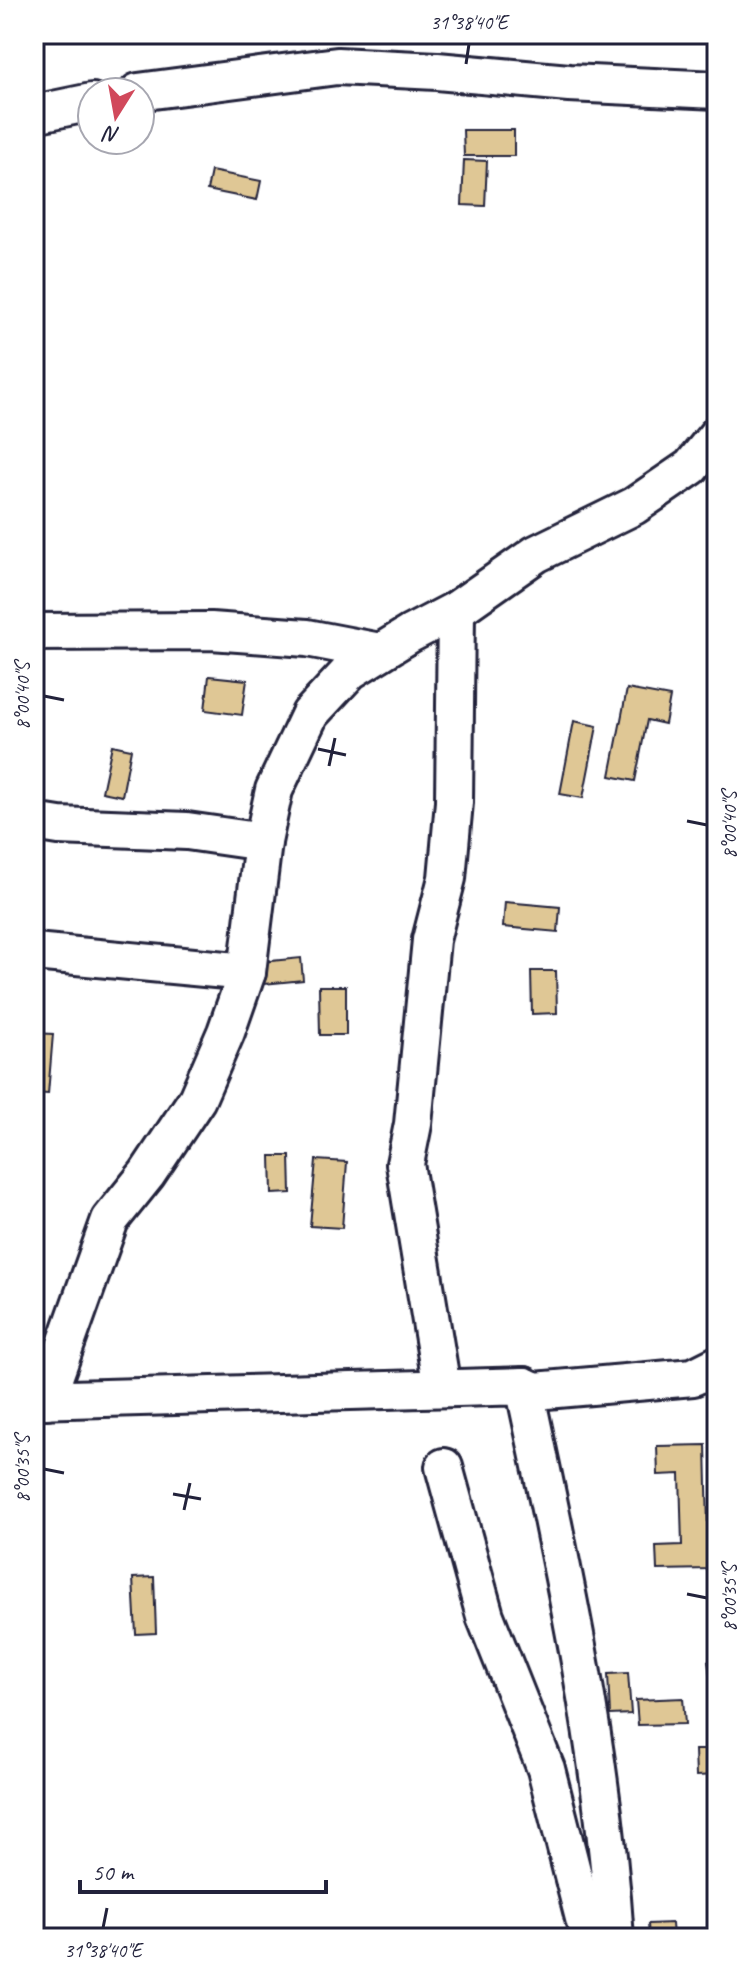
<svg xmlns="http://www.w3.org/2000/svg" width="751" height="1972" viewBox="0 0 751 1972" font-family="Caveat,sans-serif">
  <rect width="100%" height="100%" fill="#fff"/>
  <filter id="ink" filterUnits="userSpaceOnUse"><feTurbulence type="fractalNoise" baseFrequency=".0125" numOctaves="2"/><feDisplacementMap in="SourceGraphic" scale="16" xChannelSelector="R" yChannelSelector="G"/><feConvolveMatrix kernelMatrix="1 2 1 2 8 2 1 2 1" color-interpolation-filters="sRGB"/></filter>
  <g filter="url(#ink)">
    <g fill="#dfc795" stroke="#22223b" stroke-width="2">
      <path d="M463 130H514V156H464Z"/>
      <path d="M464 160 487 161 485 206 462 205Z"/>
      <path d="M211 171 261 181 257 200 207 190Z"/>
      <path d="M209 676 247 680 242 715 205 710Z"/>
      <path d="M627 689 670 697 665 724 647 720 635 781 610 776Z"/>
      <path d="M574 721 597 726 583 798 560 794Z"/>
      <path d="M112 745 131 749 122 796 102 792Z"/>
      <path d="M505 902 560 907 558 932 503 927Z"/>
      <path d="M301 958 303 980 264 984 261 962Z"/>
      <path d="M531 971H556L557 1013 532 1014Z"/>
      <path d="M319 986H346V1035H320Z"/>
      <path d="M34 1033 53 1034 48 1094 34 1093Z"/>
      <path d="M271 1156H290L291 1193 272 1194Z"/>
      <path d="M316 1160 347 1162 342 1228 310 1226Z"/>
      <path d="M706 1445 709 1569 657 1570 656 1546 682 1545 680 1474 658 1475 657 1446Z"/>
      <path d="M154 1577 156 1633 136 1634 133 1578Z"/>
      <path d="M717 1660V1722H716L708 1661Z"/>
      <path d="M628 1673 631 1714 610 1715 608 1674Z"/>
      <path d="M683 1698 685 1724 638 1725 636 1700Z"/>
      <path d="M695 1750H717V1775L696 1776Z"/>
      <path d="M672 1923 673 1938H649L648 1924Z"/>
    </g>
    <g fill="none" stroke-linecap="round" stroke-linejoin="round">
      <g stroke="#22223b" stroke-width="42">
        <g id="minor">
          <path d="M138 92 337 66 437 71 569 83 717 90"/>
          <path d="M34 114 92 102"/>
          <path d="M34 632 211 631 307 638 380 652"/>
          <path d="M34 822 59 826 187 831 263 842"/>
          <path d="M34 952 247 972"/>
          <path d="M524 1386 535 1391 693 1377 717 1365"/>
          <path d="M442 1388 405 1164 413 1124 431 940 447 878 454 802 456 610"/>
          <path d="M34 1400 524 1386C563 1568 603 1751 615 1938"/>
          <path d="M46 1400 110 1220 147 1174 197 1099 226 1032 247 972 263 842 274 790 310 714 350 671 410 634 456 610 536 554 634 506 691 467 717 435"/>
          <path d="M444 1467 485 1616 546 1769 589 1938"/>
        </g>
      </g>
      <use href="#minor" stroke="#fff" stroke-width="36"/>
    </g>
  </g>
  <path fill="none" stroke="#22223b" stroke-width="3" d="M466 64 469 44M44 696 64 700M318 749 346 755M329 766 335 738M687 821 707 825M44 1469 64 1473M173 1494 201 1499M184 1510 190 1483M687 1594 707 1598M103 1928 107 1908"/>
  <rect width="751" height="1972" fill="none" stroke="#fff" stroke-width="88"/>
  <g transform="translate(116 116) rotate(191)"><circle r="38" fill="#ffffff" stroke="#a7a7b1" stroke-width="2"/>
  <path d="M0-6L14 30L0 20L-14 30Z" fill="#d1495b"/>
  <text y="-12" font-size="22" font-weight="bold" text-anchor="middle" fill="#22223b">N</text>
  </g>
  <path d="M80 1880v12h246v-12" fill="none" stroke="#22223b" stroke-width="4"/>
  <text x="92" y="1880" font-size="24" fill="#22223b" stroke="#ffffff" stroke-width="6" paint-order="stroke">50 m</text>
  <rect x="44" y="44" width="663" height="1884" fill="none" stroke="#22223b" stroke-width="3"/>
  <g font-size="20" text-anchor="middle" fill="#22223b">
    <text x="469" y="29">31°38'40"E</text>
    <text transform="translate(22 696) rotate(-90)" y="7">8°00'40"S</text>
    <text transform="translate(729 825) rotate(-90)" y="7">8°00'40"S</text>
    <text transform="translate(22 1469) rotate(-90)" y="7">8°00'35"S</text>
    <text transform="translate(729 1598) rotate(-90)" y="7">8°00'35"S</text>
    <text x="103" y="1957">31°38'40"E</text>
  </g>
</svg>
